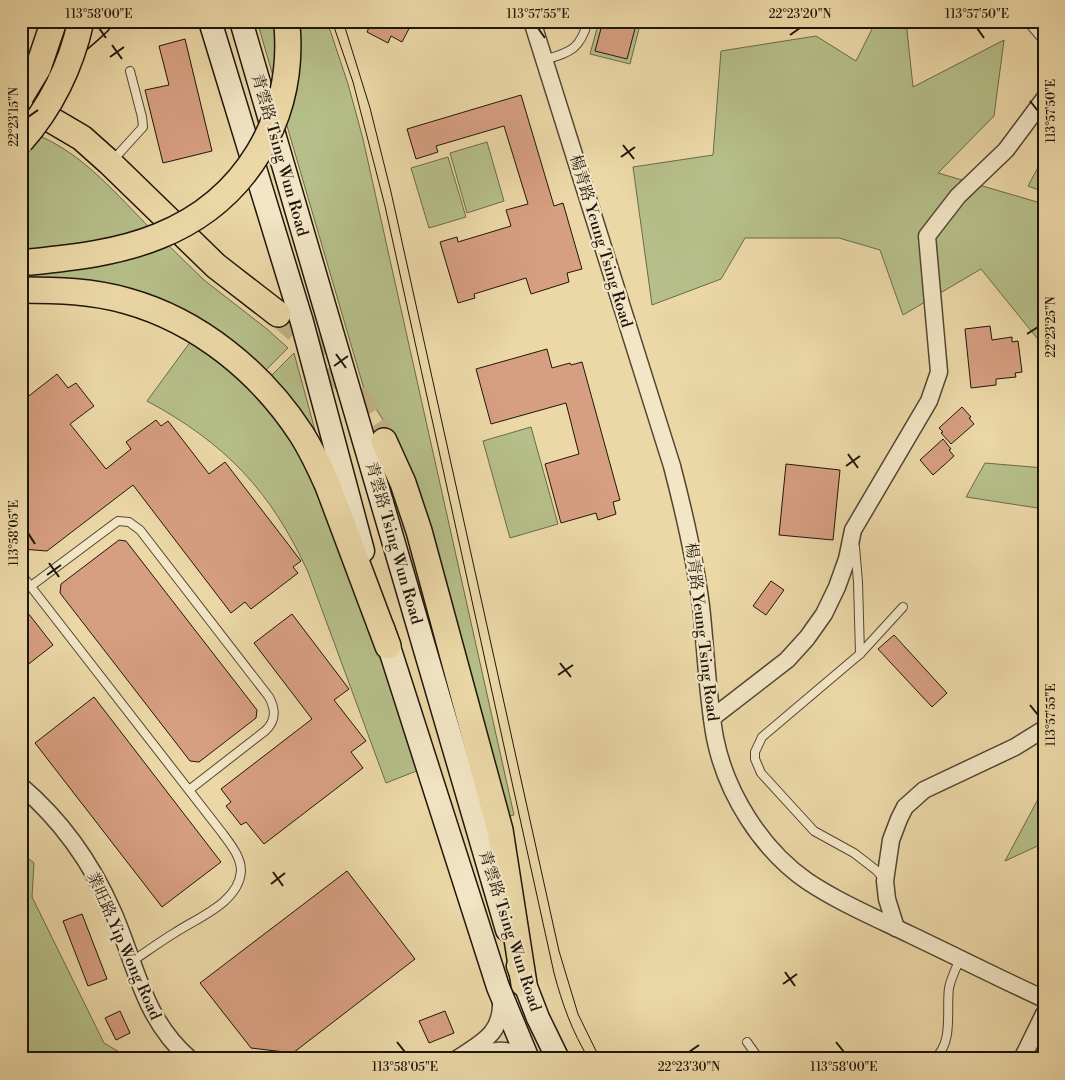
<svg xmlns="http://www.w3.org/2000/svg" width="1065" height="1080" viewBox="0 0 1065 1080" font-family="'Libre Bodoni','Noto Serif TC',serif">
  <rect width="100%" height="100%" fill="#ecd8a7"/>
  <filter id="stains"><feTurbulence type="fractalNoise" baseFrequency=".004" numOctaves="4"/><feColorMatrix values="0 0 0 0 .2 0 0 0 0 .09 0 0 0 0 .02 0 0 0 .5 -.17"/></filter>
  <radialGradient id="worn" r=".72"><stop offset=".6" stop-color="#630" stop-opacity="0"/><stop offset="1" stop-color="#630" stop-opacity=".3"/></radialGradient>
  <g fill="#b6bf89" stroke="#6a6a4a">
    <path d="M257 21H276L275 83Z"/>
    <path d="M296 21H327L348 84 363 139 514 815 507 817 391 433 364 389 285 119Z"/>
    <path d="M599 21H641L630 64 590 54Z"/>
    <path d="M876 21H906L913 87 1004 40 994 116 938 173 1044 204V371L1041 343 981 269 903 315 880 250 839 238H745L721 279 652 305 633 167 713 155 721 51 816 36 856 61Z"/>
    <path d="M42 137C86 157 117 195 151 229L117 239 21 253V161Z"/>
    <path d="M487 142 504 201 467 213 450 153Z"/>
    <path d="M448 157 466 217 429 228 411 168Z"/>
    <path d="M1042 160H1044V192L1028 186Z"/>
    <path d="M166 243 204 280 267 329 288 348 263 373 227 341 21 280V273Z"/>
    <path d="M191 341 215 357 258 394 307 464 378 649 419 770 386 783 308 572C271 491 225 443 147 401Z"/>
    <path d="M294 353 319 445 269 378Z"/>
    <path d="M531 427 558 524 510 538 483 441Z"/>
    <path d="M985 463 1044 468V509L966 497Z"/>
    <path d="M1044 788V843L1005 861Z"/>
    <path d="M21 853 34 863 32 897 104 1043 131 1059H21Z"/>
  </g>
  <g fill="#d79f81" stroke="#1f160b">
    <path d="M363 21H413L402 42 391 36 388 43 367 32 370 25Z"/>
    <path d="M603 21H637L627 59 595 51Z"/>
    <path d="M185 39 212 151 163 163 145 90 169 85 159 46Z"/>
    <path d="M521 95 554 206 563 203 582 269 567 273 569 282 531 294 526 278 474 294 475 298 458 303 440 242 457 237 458 242 511 226 506 210 528 204 504 126 436 146 438 152 416 159 407 129Z"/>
    <path d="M990 326 992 340 1012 337V342L1018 341 1022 372 1015 373 1016 377 996 379V385L971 388 965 329Z"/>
    <path d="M547 349 552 368 570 363 571 365 582 362 620 500 613 502 616 514 598 520 596 513 561 523 545 464 579 454 566 403 491 424 476 369Z"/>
    <path d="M57 374 68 388 76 383 94 406 70 424 106 469 131 449 126 442 156 420 161 426 168 421 209 474 225 462 301 561 293 567 298 573 251 609 245 602 231 613 133 485 47 551 21 549V402Z"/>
    <path d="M962 407 971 417 969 418 974 424 951 444 941 433 943 432 939 428Z"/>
    <path d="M943 439 951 449 949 450 954 456 933 475 920 460Z"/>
    <path d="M786 464 840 470 833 540 779 535Z"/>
    <path d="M119 540 126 541 257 710 256 718 199 762 190 761 60 593 61 584Z"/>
    <path d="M771 581 784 590 766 615 753 606Z"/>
    <path d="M21 604 53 645 21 670Z"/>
    <path d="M292 614 349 689 334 700 366 741 351 752 363 768 264 844 246 822 241 825 226 806 231 802 221 789 312 719 254 643Z"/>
    <path d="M894 635 947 693 932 707 878 649Z"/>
    <path d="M94 697 221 862 162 907 35 743Z"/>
    <path d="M347 871 415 959 293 1053 251 1048 200 983Z"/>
    <path d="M82 914 107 979 88 986 63 921Z"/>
    <path d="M120 1011 130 1033 116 1040 105 1018Z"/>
    <path d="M445 1011 454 1033 429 1043 419 1021Z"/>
  </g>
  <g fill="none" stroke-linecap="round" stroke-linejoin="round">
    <path stroke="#c3b188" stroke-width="25" stroke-dasharray="25 12" stroke-linecap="butt" d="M278 314C325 354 354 388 384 441"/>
    <g stroke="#524632" stroke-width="10">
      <g id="service">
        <path d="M1027 21 1044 41"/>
        <path d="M544 60C570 52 580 50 588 21"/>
        <path d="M113 160 143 127 142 117 130 71"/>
        <path d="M855 547 858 582 860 654"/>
        <path d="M21 574 223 834C231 845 241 857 241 871 239 902 199 917 176 932 161 941 146 952 131 962"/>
        <path d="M31 586 118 521 129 522 140 530 269 697C276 710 276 721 265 731L189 790"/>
        <path d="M884 879 876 870 854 853 814 831 761 773 755 759V752L762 737 860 654 903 607"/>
        <path d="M747 1042 759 1059"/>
        <path d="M934 1059C954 1043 946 1011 949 988 951 978 956 968 960 959"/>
      </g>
    </g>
    <g stroke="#524632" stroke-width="19">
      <g id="minor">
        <path d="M532 21 672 466C684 512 695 559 701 606 706 650 707 694 715 738 726 793 761 849 807 881 840 903 876 918 911 935 955 956 999 978 1044 999"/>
        <path d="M712 718 787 660 807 638 824 614 837 587 847 559 853 530 929 401 939 372 927 236 958 196 1006 150 1044 99"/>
        <path d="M21 786C61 820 92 864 113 912 136 964 143 1019 190 1059"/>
        <path d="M896 928 887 899 885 881 891 840 899 819 905 807 924 790 1015 747 1044 729"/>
        <path d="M465 1058C485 1053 507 1044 524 1059"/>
        <path d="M457 1059C483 1042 503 1033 501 999"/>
        <path d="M1022 1059 1044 1014"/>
      </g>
    </g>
    <g stroke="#1f160b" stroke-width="25">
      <g id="secondary">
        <path d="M210 21 302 322 363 551"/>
        <path d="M241 21 507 930"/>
        <path d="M383 628 498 987 528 1059"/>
        <path d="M518 966 538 1018 558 1059"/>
      </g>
    </g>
    <g stroke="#1f160b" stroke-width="28">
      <g id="primary">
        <path d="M26 72C53 62 78 41 99 21"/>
        <path d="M21 109 48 118 82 138 110 163 216 266 278 314"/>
        <path d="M21 290C57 290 93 291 127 301 199 321 262 373 302 435 312 451 320 468 328 486L388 646"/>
        <path d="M384 441 403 483 419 531 500 830 524 984"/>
      </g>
    </g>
    <use href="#service" stroke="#f3e6c6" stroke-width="8"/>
    <use href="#minor" stroke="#f3e6c6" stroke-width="16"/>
    <use href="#secondary" stroke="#f3e6c6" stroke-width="22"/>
    <use href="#primary" stroke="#ecd8a7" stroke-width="25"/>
    <g stroke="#1f160b" stroke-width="1">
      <path d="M332 21 353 82 385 206 554 973C562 1003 572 1032 589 1059"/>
      <path d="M343 21 370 108 391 192 559 951 578 1014 600 1059"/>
    </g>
    <g stroke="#1f160b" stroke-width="28" stroke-linecap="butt">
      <g id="primary-bridge">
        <path d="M21 96 38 68 54 21"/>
        <path d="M21 141C51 107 71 66 81 21"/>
        <path d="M21 263C68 258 115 254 159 236 246 201 295 118 287 25"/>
      </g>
    </g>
    <use href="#primary-bridge" stroke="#ecd8a7" stroke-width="25"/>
  </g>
  <path fill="none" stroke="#1f160b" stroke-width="2" d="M99 28 106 38M538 28 545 38M977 28 984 38M790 35 800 28M112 45 122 59M110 57 124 47M1030 101 1038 111M28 117 38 110M623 145 634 159M621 157 635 147M1027 334 1038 327M336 354 346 368M334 366 348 356M848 454 858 468M846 466 860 456M28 533 35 544M49 563 59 577M47 575 61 565M560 663 571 677M558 675 573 665M1030 705 1038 715M273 872 283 886M271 884 285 873M785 972 795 986M783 984 797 974M397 1042 405 1052M836 1042 844 1052M689 1052 699 1045"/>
  <g text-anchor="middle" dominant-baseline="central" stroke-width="4.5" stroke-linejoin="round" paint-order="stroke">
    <g font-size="16" fill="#1f160b" stroke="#f3e6c6">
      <text transform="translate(280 155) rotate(74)">青雲路 Tsing Wun Road</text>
      <text transform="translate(601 241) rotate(73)">楊青路 Yeung Tsing Road</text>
      <text transform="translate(394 543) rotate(74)">青雲路 Tsing Wun Road</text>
      <text transform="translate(702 632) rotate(83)">楊青路 Yeung Tsing Road</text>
      <text transform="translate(510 931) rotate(72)">青雲路 Tsing Wun Road</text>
      <text transform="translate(124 946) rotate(66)">業旺路 Yip Wong Road</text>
    </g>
  </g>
  <rect width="1065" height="1080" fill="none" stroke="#ecd8a7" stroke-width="55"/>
  <rect x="28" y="28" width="1010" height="1024" fill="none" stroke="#1f160b" stroke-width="2"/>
  <g font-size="12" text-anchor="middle" fill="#1f160b">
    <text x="99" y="18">113°58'00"E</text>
    <text x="538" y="18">113°57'55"E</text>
    <text x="800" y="18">22°23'20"N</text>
    <text x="977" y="18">113°57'50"E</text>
    <text transform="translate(1051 111) rotate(-90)" y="4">113°57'50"E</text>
    <text transform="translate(14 117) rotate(-90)" y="4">22°23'15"N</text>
    <text transform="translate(1051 327) rotate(-90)" y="4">22°23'25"N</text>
    <text transform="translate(14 533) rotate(-90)" y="4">113°58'05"E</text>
    <text transform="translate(1051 715) rotate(-90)" y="4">113°57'55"E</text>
    <text x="405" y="1071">113°58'05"E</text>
    <text x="689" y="1071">22°23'30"N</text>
    <text x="844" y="1071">113°58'00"E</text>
  </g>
  <rect width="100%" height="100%" filter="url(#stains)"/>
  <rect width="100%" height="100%" fill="url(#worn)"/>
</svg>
